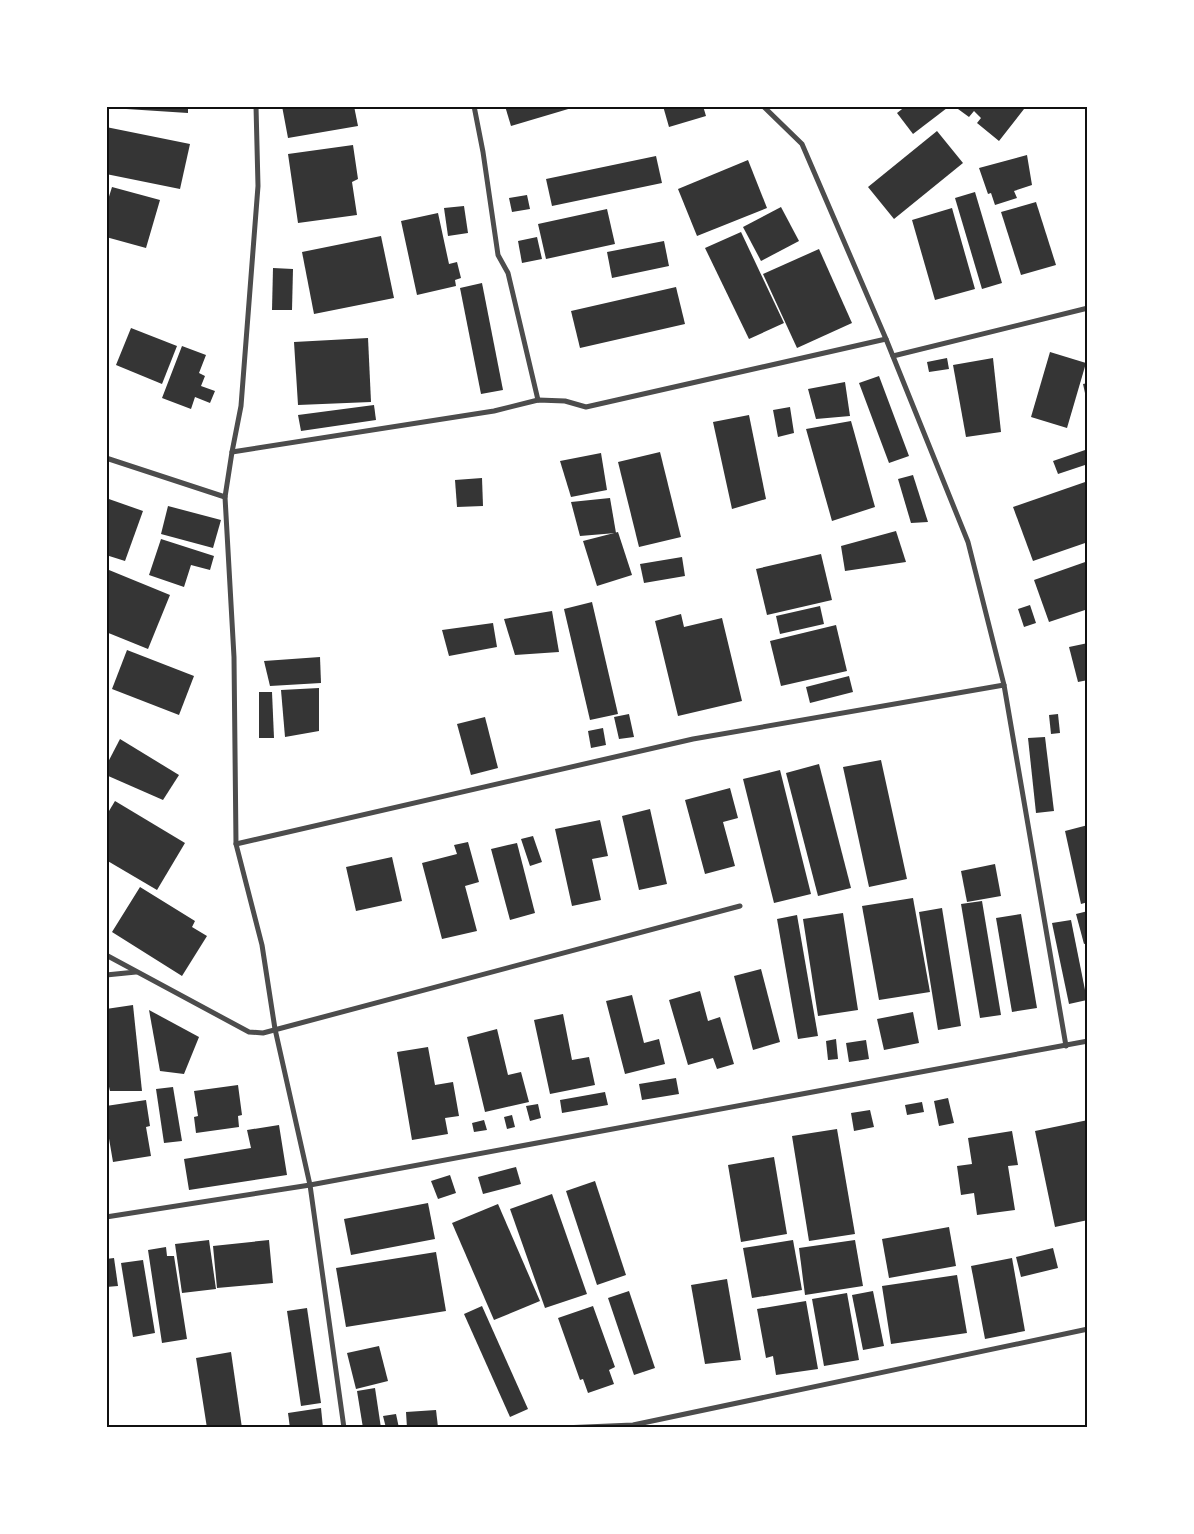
<svg xmlns="http://www.w3.org/2000/svg" width="1194" height="1534" viewBox="0 0 1194 1534" font-family="Ubuntu,sans-serif">
  <rect width="100%" height="100%" fill="#fff"/>
  <g fill="#353535">
    <path d="M111 106H188V113L111 108Z"/>
    <path d="M282 106H354L358 126 288 138Z"/>
    <path d="M505 106H575V107L511 126Z"/>
    <path d="M663 106H703L706 116 669 127Z"/>
    <path d="M906 106H946L947 108 913 134 897 113Z"/>
    <path d="M960 106H1021L1024 109 999 141 977 123 981 118 974 111 969 117 958 109Z"/>
    <path d="M106 127 190 144 180 189 106 174Z"/>
    <path d="M937 131 963 163 894 219 868 187Z"/>
    <path d="M353 145 358 179 352 182 357 215 298 223 288 154Z"/>
    <path d="M1027 155 1032 185 1014 191 1017 198 995 205 991 193 988 194 979 168Z"/>
    <path d="M656 156 662 183 552 206 546 179Z"/>
    <path d="M748 160 767 208 697 236 678 189Z"/>
    <path d="M112 187 160 200 146 248 106 237V206Z"/>
    <path d="M975 192 1002 283 982 289 955 198Z"/>
    <path d="M527 195 530 209 512 212 509 198Z"/>
    <path d="M1036 202 1056 265 1021 275 1001 212Z"/>
    <path d="M464 206 468 233 448 236 444 208Z"/>
    <path d="M781 207 799 241 761 261 743 227Z"/>
    <path d="M952 208 975 289 935 300 912 220Z"/>
    <path d="M607 209 615 244 546 259 538 224Z"/>
    <path d="M438 213 449 264 457 262 461 278 455 280 456 286 417 295 401 221Z"/>
    <path d="M741 232 784 323 749 339 705 248Z"/>
    <path d="M381 236 394 298 314 314 302 252Z"/>
    <path d="M537 237 542 259 522 263 518 241Z"/>
    <path d="M664 241 669 266 612 278 607 252Z"/>
    <path d="M819 249 852 323 797 348 763 274Z"/>
    <path d="M273 268 293 269 292 310H272Z"/>
    <path d="M482 283 503 390 481 394 460 288Z"/>
    <path d="M676 287 685 324 580 348 571 311Z"/>
    <path d="M131 328 177 346 162 384 116 365Z"/>
    <path d="M368 338 371 402 298 405 294 342Z"/>
    <path d="M182 346 206 355 199 373 205 376 201 386 215 391 210 403 195 397 191 409 162 398Z"/>
    <path d="M1050 352 1086 363 1067 428 1031 417Z"/>
    <path d="M947 358 949 369 929 372 927 362Z"/>
    <path d="M993 358 1001 432 966 437 953 365Z"/>
    <path d="M879 376 909 456 889 463 859 383Z"/>
    <path d="M845 382 850 416 816 419 808 389Z"/>
    <path d="M1088 383V402H1087L1083 384Z"/>
    <path d="M374 405 376 420 301 431 298 415Z"/>
    <path d="M790 407 794 433 778 437 773 410Z"/>
    <path d="M749 415 766 499 732 509 713 422Z"/>
    <path d="M851 421 875 507 832 521 806 429Z"/>
    <path d="M1088 449V464L1058 474 1053 461Z"/>
    <path d="M660 452 681 537 639 547 618 462Z"/>
    <path d="M601 453 607 490 571 497 560 461Z"/>
    <path d="M913 475 928 522 911 523 898 479Z"/>
    <path d="M482 478 483 506 457 507 455 480Z"/>
    <path d="M1088 481V542L1033 561 1013 507Z"/>
    <path d="M106 498 143 511 125 561 106 555Z"/>
    <path d="M610 498 616 533 580 536 571 502Z"/>
    <path d="M168 506 221 520 213 548 161 534Z"/>
    <path d="M896 531 906 562 845 571 841 546Z"/>
    <path d="M618 532 632 575 597 586 583 541Z"/>
    <path d="M161 539 214 556 210 570 191 565 184 587 149 575Z"/>
    <path d="M821 554 832 600 767 615 756 569Z"/>
    <path d="M682 557 685 576 644 583 640 564Z"/>
    <path d="M1088 561V609L1049 622 1034 580Z"/>
    <path d="M109 570 170 595 148 649 106 632V577Z"/>
    <path d="M592 602 618 714 590 720 564 609Z"/>
    <path d="M1030 605 1036 623 1024 627 1018 609Z"/>
    <path d="M820 606 824 624 780 634 776 616Z"/>
    <path d="M552 611 559 652 515 655 504 619Z"/>
    <path d="M681 614 684 627 722 618 742 701 678 716 655 621Z"/>
    <path d="M493 623 497 647 449 656 442 630Z"/>
    <path d="M836 625 847 671 781 686 770 641Z"/>
    <path d="M1088 643V680L1078 682 1069 647Z"/>
    <path d="M127 650 194 676 179 715 112 689Z"/>
    <path d="M320 657 321 683 270 686 264 661Z"/>
    <path d="M849 676 853 692 810 703 806 687Z"/>
    <path d="M319 688V731L285 737 281 690Z"/>
    <path d="M259 692H272L274 738H259Z"/>
    <path d="M629 714 634 737 619 739 614 717Z"/>
    <path d="M1058 714 1060 733 1051 734 1049 715Z"/>
    <path d="M485 717 498 768 471 775 457 724Z"/>
    <path d="M603 728 606 745 591 748 588 731Z"/>
    <path d="M1045 737 1054 811 1036 813 1028 738Z"/>
    <path d="M120 739 179 775 163 800 106 775V766Z"/>
    <path d="M881 760 907 879 869 887 843 767Z"/>
    <path d="M819 764 851 888 818 896 786 773Z"/>
    <path d="M780 770 811 894 774 903 743 779Z"/>
    <path d="M730 788 738 818 723 822 735 866 705 874 685 800Z"/>
    <path d="M115 801 185 843 157 890 106 860V816Z"/>
    <path d="M650 809 667 884 639 890 622 816Z"/>
    <path d="M600 820 608 856 592 859 601 900 572 906 555 829Z"/>
    <path d="M1088 825V902L1081 904 1065 831Z"/>
    <path d="M533 836 542 862 530 866 521 839Z"/>
    <path d="M468 842 479 882 465 886 477 931 442 939 422 863 457 854 454 845Z"/>
    <path d="M517 843 535 913 510 920 491 849Z"/>
    <path d="M392 857 402 901 356 911 346 867Z"/>
    <path d="M995 864 1001 896 967 902 961 871Z"/>
    <path d="M140 887 195 921 192 927 207 936 182 976 112 932Z"/>
    <path d="M913 898 930 992 879 1000 862 906Z"/>
    <path d="M982 901 1001 1015 980 1018 961 904Z"/>
    <path d="M942 908 961 1026 938 1030 919 912Z"/>
    <path d="M1088 911V943L1084 944 1076 914Z"/>
    <path d="M843 913 858 1010 818 1016 803 919Z"/>
    <path d="M1021 914 1037 1008 1012 1012 996 918Z"/>
    <path d="M797 915 818 1036 798 1039 777 919Z"/>
    <path d="M1071 920 1087 1000 1069 1004 1052 923Z"/>
    <path d="M761 969 780 1042 753 1050 734 976Z"/>
    <path d="M700 991 708 1021 720 1017 734 1064 717 1069 713 1058 688 1065 669 1000Z"/>
    <path d="M632 995 644 1043 659 1039 665 1064 625 1074 606 1001Z"/>
    <path d="M133 1005 142 1091H110L106 1074V1009Z"/>
    <path d="M149 1010 199 1037 184 1074 160 1071Z"/>
    <path d="M913 1012 919 1043 884 1050 877 1019Z"/>
    <path d="M563 1014 572 1060 589 1057 595 1085 550 1094 534 1020Z"/>
    <path d="M497 1029 508 1075 521 1072 529 1102 485 1112 467 1037Z"/>
    <path d="M836 1039 838 1059 828 1060 826 1041Z"/>
    <path d="M866 1040 869 1059 849 1062 846 1043Z"/>
    <path d="M428 1047 435 1085 453 1082 459 1116 445 1118 448 1134 412 1140 397 1052Z"/>
    <path d="M676 1078 679 1094 642 1100 639 1084Z"/>
    <path d="M238 1085 242 1115 238 1116 239 1127 196 1133 194 1117 198 1116 194 1091Z"/>
    <path d="M173 1087 182 1141 164 1143 156 1089Z"/>
    <path d="M605 1092 608 1105 562 1113 560 1100Z"/>
    <path d="M948 1098 954 1123 939 1126 934 1101Z"/>
    <path d="M146 1100 150 1126 146 1127 151 1156 113 1162 106 1121V1106Z"/>
    <path d="M922 1102 924 1112 907 1115 905 1105Z"/>
    <path d="M538 1104 541 1118 530 1121 526 1106Z"/>
    <path d="M870 1110 874 1127 854 1131 851 1113Z"/>
    <path d="M512 1115 515 1127 507 1129 504 1117Z"/>
    <path d="M484 1120 487 1130 474 1132 472 1123Z"/>
    <path d="M1088 1120V1220L1055 1227 1035 1131Z"/>
    <path d="M279 1125 287 1175 189 1190 184 1159 251 1148 247 1130Z"/>
    <path d="M837 1129 855 1234 809 1241 792 1136Z"/>
    <path d="M1012 1131 1018 1165 1008 1166 1015 1210 977 1215 974 1193 961 1195 957 1166 972 1164 968 1138Z"/>
    <path d="M774 1157 787 1234 741 1242 728 1165Z"/>
    <path d="M516 1167 521 1184 483 1194 478 1177Z"/>
    <path d="M450 1175 456 1193 438 1199 431 1181Z"/>
    <path d="M595 1181 626 1275 597 1285 566 1191Z"/>
    <path d="M552 1194 587 1294 545 1308 510 1209Z"/>
    <path d="M428 1203 435 1239 351 1255 344 1219Z"/>
    <path d="M498 1204 540 1301 494 1320 452 1223Z"/>
    <path d="M949 1227 956 1266 889 1278 882 1239Z"/>
    <path d="M209 1240 216 1289 182 1293 175 1244Z"/>
    <path d="M269 1240 273 1283 217 1288 213 1246Z"/>
    <path d="M793 1240 802 1290 752 1298 743 1248Z"/>
    <path d="M855 1240 863 1286 805 1295 799 1248Z"/>
    <path d="M166 1247 167 1256H174L187 1339 162 1343 148 1250Z"/>
    <path d="M1053 1248 1058 1268 1021 1277 1016 1257Z"/>
    <path d="M436 1252 446 1311 346 1327 336 1268Z"/>
    <path d="M114 1258 118 1286 106 1287V1259Z"/>
    <path d="M1012 1258 1025 1331 985 1339 971 1266Z"/>
    <path d="M143 1260 155 1333 133 1337 121 1263Z"/>
    <path d="M957 1275 967 1333 891 1344 882 1286Z"/>
    <path d="M727 1279 741 1360 705 1364 691 1285Z"/>
    <path d="M629 1291 655 1368 634 1375 608 1298Z"/>
    <path d="M873 1291 884 1346 863 1350 852 1295Z"/>
    <path d="M847 1293 859 1360 824 1366 812 1299Z"/>
    <path d="M806 1301 818 1369 776 1375 773 1356 766 1358 757 1309Z"/>
    <path d="M482 1306 528 1409 510 1417 464 1314Z"/>
    <path d="M593 1306 615 1367 609 1370 614 1384 588 1393 583 1379 580 1380 558 1318Z"/>
    <path d="M307 1308 321 1403 301 1406 287 1311Z"/>
    <path d="M379 1346 388 1381 356 1389 347 1353Z"/>
    <path d="M231 1352 242 1428H207L196 1358Z"/>
    <path d="M375 1388 381 1428H363L357 1391Z"/>
    <path d="M321 1408 323 1428H290L288 1413Z"/>
    <path d="M436 1410 438 1427 407 1428 406 1412Z"/>
    <path d="M396 1414 399 1428H386L383 1416Z"/>
  </g>
  <g fill="none" stroke-linecap="round" stroke-linejoin="round">
    <g stroke="#4c4c4c" stroke-width="5">
      <path d="M256 106 258 186 241 406 232 452 225 497 234 657 236 844 262 945 275 1029 310 1185 344 1428"/>
      <path d="M474 106 483 152 498 255 508 273 538 400"/>
      <path d="M763 106 802 144 886 339 968 542 1004 685 1066 1046"/>
      <path d="M893 356 1088 308"/>
      <path d="M232 452 494 411 538 400 565 401 586 407 886 339"/>
      <path d="M106 458 225 497"/>
      <path d="M236 844 693 739 1004 685"/>
      <path d="M106 955 249 1032 263 1033 740 906"/>
      <path d="M106 975 136 972"/>
      <path d="M106 1217 310 1185 1088 1041"/>
      <path d="M562 1428 633 1425 1088 1329"/>
    </g>
  </g>
  <rect width="1194" height="1534" fill="none" stroke="#ffffff" stroke-width="215"/>
  <rect x="108" y="108" width="978" height="1318" fill="none" stroke="#111" stroke-width="2"/>
</svg>
